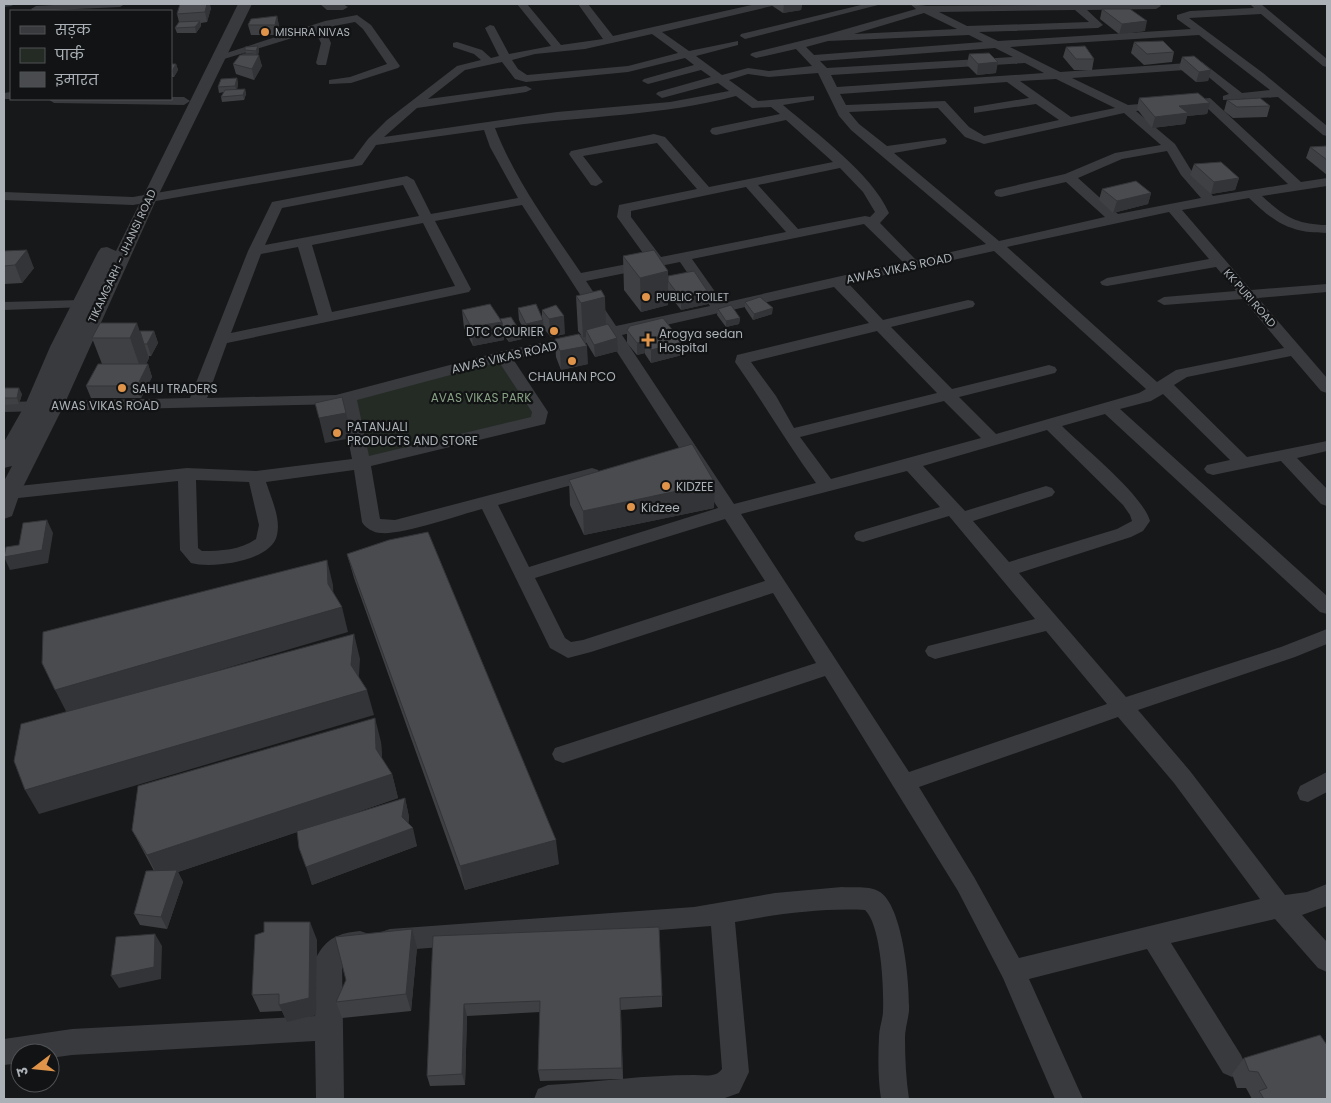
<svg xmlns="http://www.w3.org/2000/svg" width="1331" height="1103" viewBox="0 0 1331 1103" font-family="Poppins,'Noto Sans Devanagari',sans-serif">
  <rect width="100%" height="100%" fill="#171819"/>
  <path fill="#242b24" d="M497 359 539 417 367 459 352 399Z"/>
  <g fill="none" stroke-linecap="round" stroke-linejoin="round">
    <path stroke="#323c41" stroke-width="4" d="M4 5 11 4"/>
    <g fill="#393a3e" fill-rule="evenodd">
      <path d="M72 4H125L120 7 33 11 31 9 36 6Z"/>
      <path d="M320 4H343L348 7 343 10H327Z"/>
      <path d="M517 4H527L561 45 603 39 578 4H588L613 36 756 4H773L772 6 662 32 689 51 738 41V45L696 56 722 75 748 68 769 71 812 66 796 49 756 58 750 55 752 53 825 35 916 9 910 4 927 6 1159 4 1161 6 1156 9 1087 10 1103 25 1098 28 979 32 998 41 1191 29 1177 19V15L1190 11 1254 8 1250 4H1261L1327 59V67L1323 66 1261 14 1189 18 1263 73 1327 126V136L1323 135 1278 97 1223 100V96L1229 94 1199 69 1072 78 1128 105 1210 98 1301 182 1327 178V186L1262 196C1285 217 1296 224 1327 225V233C1290 233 1275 223 1249 198L1182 210 1251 290 1327 284V292L1258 298 1327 378V393L1321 391 1291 356 1187 377 1174 385 1247 457 1327 441V451L1297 458 1327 489V506L1321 504 1281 461 1213 475 1207 473 1204 469 1207 465 1230 460 1163 394 1151 401 1120 409 1327 596V614L1320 612 1105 414 1062 426C1083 447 1143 495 1150 521L1143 531 1131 537 1019 573 1126 697 1281 647 1327 629V644L1295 657 1138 710 1190 771 1285 895 1307 892 1327 884V906L1302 915 1327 942V972L1318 968 1275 919 1171 943 1241 1055 1245 1064 1241 1073 1232 1077 1223 1073 1147 949 1029 979 1083 1099H1055L1003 978 958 891 825 676 563 763 555 760 552 754 555 748 816 663 773 593 591 652 568 658 550 648 482 509C459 515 402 535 381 533 374 533 365 528 362 522L354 470 266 482C271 498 281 518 277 535 272 561 213 569 191 563L180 550 178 481 9 499 4 497V489L9 487 187 468 256 471 352 459 341 404 4 412V402L190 398 248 251 272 202 407 176 414 180 431 214 518 198 490 147 484 130 376 145 362 165 357 166 133 205 4 200V192L133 197 353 159 368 139 387 120 457 66 481 60 474 54 453 47V43L457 42 482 50 491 58 499 56 485 28 490 25 494 26 509 54 551 46ZM1075 10 1089 22 967 26 939 12ZM924 13 957 29 854 34ZM652 34 678 53 628 66 527 75 518 69 512 60 535 54 585 49ZM969 35 983 42 814 55 806 47 828 41ZM1199 35 1270 90 1242 93 1202 62 1060 72 1010 47ZM995 48 1013 57 827 68 820 61ZM685 58 694 65 644 79 642 81 648 84 701 70 711 77 658 92 656 94 662 98 718 83 729 91 670 102 557 112 384 137 417 108 526 92 532 89 526 86 428 99 465 70 502 62 515 79 526 82 628 72ZM1025 63 1044 73 837 87 831 75ZM818 73 839 116 851 130 986 244 916 260 880 223 889 213C872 174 816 133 783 105L814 100V96L758 101 729 80 748 74 769 77ZM1056 79 1115 108 1071 117 1020 81ZM1007 82 1029 98 974 107V113L1036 104 1059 120 984 136 969 127 945 101 846 105 840 94ZM736 96 752 108 771 107 780 114 712 128 710 131 712 134 716 135 786 120 833 162 709 187 665 137 654 134 571 151 569 154 571 157 591 185 596 186 603 182 583 156 657 143 697 189 619 205 617 217 648 260 581 273C550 227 515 180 495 128 575 116 658 117 736 96ZM1203 104 1288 184 1213 196 1191 170 1175 144 1136 111ZM938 108 965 137 984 144 1124 113 1161 145 1115 153 1065 174 996 190 994 193 996 196 1001 197 1066 182 1105 217 999 241 894 153 945 144 947 141 945 138 887 146 859 124 849 112ZM1167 151 1181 175 1201 198 1118 214 1078 178 1122 159ZM840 168 863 192 875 212 870 217 865 216 798 229 758 185ZM403 185 419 216 265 245 282 208ZM746 187 786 232 661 257 631 217V211ZM522 205 603 330 503 351 336 395 207 398 227 343 469 292 471 289 435 221ZM1169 212 1209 259 1107 278 1100 282 1102 285 1107 286 1216 267 1236 291 1164 297 1157 301 1164 305 1243 299 1284 348 1176 370 1157 382 1007 247ZM423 223 455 286 332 312 312 245ZM864 224 903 262 723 303 692 259ZM298 247 318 315 231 333 261 254ZM994 251 1146 389 1139 393 996 434 959 397 1055 373 1057 370 1055 367 1049 365 952 389 891 327 973 307 975 304 973 301 968 300 883 320 848 283ZM680 262 710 306 616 326 586 281ZM834 287 869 323 737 355 735 362C763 402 787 443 816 483L734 504 622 335ZM877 331 937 393 794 428 776 396 751 362ZM608 338 718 508 529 567 498 505 598 478 601 474 598 470 592 468 395 520 380 519 371 466 545 424 548 412 513 359ZM499 362 532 412 531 417 369 456 357 400ZM944 401 981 438 831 479 800 437ZM1047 430 1123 505 1130 515 1132 521 1117 529 1009 562 973 521 1052 496 1055 492 1052 488 1046 486 965 511 923 466ZM907 471 940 507 856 532 854 536 856 540 863 542 949 516 1035 619 928 646 925 651 928 656 935 659 1046 631 1107 704 909 772 741 514ZM196 480 249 482 259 525 256 539C240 550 221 551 202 551L198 548ZM725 519 765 581 583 640 571 642 565 638 535 578ZM1118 717 1174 783 1260 899 1019 958 974 877 919 787Z"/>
      <path d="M865 4H882L745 39 740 36 741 34Z"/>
      <path d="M357 15 371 25 400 66 398 68 351 83 329 84V80L350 77 387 64 363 29 355 22 324 28 331 43 326 65H318L316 63 321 43 315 31 224 59 220 60 214 57 325 21Z"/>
      <path d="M11 92V99H14H4V93Z"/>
      <path d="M171 97H184L190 101 184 105 54 103 48 99Z"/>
      <path d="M81 300 88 304 86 307 4 310V302Z"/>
      <path d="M1327 772V792L1308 802 1300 800 1297 793 1300 786Z"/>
      <path d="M842 887C853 888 870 885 880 892 903 907 910 984 909 1011 908 1020 905 1029 905 1038 905 1059 906 1079 909 1099H881C878 1079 878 1058 879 1037 879 1028 883 1019 883 1011 884 988 881 925 865 910 822 908 778 914 735 922L749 1072 739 1093 722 1099H534L538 1089 548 1085C597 1082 645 1075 694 1075 704 1075 716 1078 722 1069L711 926 390 951 381 948 378 940 381 932 390 929 694 907 775 893Z"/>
      <path d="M360 931 369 934 372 942 369 950 346 955 342 960 344 1099H316L315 1041 72 1055 50 1058V1053H20V1063L4 1065V1039L72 1029 315 1016 316 958C326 938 339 933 360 931Z"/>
    </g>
    <path fill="#393a3e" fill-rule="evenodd" d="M238 4H252L157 198 64 405 20 493 12 516 4 519V481L12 466 4 468V442L25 405 50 347 98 252 101 248 107 247 116 251Z"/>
  </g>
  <g fill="#3f4043">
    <path d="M771 4H802L801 10 783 13 771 5Z"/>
    <path d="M211 8 207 22 201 23V26L196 33H177L175 28 179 22 177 14Z"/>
    <path d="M1102 9 1145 31 1119 34 1100 19Z"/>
    <path d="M277 16 279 26 277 35H251L248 25Z"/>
    <path d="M1134 42 1174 52 1172 62 1144 65 1131 53Z"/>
    <path d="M258 46 259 51 258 55 262 66 254 80 236 74 233 64 243 55 246 54 245 50Z"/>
    <path d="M1066 47 1094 59 1092 70H1074L1063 57Z"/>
    <path d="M969 54 996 73 977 75 967 65Z"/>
    <path d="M1182 57 1211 70 1208 81 1196 82 1179 68Z"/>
    <path d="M171 64H176L178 70 174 77H171Z"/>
    <path d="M237 78 238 84 237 89H245L246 94 244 100 222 102 221 97 224 92 219 93 218 87Z"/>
    <path d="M1139 98 1210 103 1207 114 1187 116 1185 124 1152 128 1137 109Z"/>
    <path d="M1227 100 1270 106 1267 117 1233 118 1224 111Z"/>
    <path d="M1327 146V175L1306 158 1310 147Z"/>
    <path d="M1194 164 1239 178 1235 190 1211 194 1190 175Z"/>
    <path d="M1102 189 1151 193 1148 204 1113 213 1099 200Z"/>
    <path d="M4 251 34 268 22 283 4 284Z"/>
    <path d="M623 256 668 271V276L708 292V304L681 310 668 293V305L641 312 624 290Z"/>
    <path d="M576 296 606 325 618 351 595 357 586 342V337H583L578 331Z"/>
    <path d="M745 302 772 314 753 320 745 308Z"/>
    <path d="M518 308 542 319V310L565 334 551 337 543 328 544 332 527 336 519 320Z"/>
    <path d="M718 309 740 318 739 324 726 327 717 315Z"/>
    <path d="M462 310 500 319 522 339 509 342 503 334 504 340 473 346 464 328Z"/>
    <path d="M627 330 682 355 651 363 645 354V353L637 355 627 343Z"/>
    <path d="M140 331H154L158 343 151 356H149V358L146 364H148L152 377 141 398H91L86 386 102 364 92 338Z"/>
    <path d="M555 339 588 364 561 370 556 357Z"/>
    <path d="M4 391 22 394 19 404 4 405Z"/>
    <path d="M569 480 714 508 584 535 570 505Z"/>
    <path d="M347 554 559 864 465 890 354 578Z"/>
    <path d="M381 742 382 759 392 774 398 798 340 818 405 798 409 817 408 823 417 846 312 885 297 832 178 872 183 882 167 929 140 925 134 914 154 871 132 830Z"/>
    <path d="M412 929 417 947 411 1011 342 1018 336 1002Z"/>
    <path d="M433 936 662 996V1007L621 1010 623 1079 540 1081 538 1070 540 1012 467 1016 465 1085 430 1086 427 1076Z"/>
    <path d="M317 940 316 1015 287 1022 282 1011 260 1012 252 995Z"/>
    <path d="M1244 1058 1327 1099H1252L1246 1088H1237L1232 1074Z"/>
  </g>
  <g fill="#333437">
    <path d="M207 4H210L211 8 207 22 205 12Z"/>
    <path d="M784 4H802L801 10 783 13Z"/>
    <path d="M277 16 279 26 277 35 275 25Z"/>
    <path d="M200 21 201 26 196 33 195 27Z"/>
    <path d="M1147 21 1145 31 1119 34 1122 24Z"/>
    <path d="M258 46 259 51 257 56 259 55 262 66 254 80 252 69 257 53 256 51Z"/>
    <path d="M998 62 996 73 977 75 978 64Z"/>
    <path d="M176 64 178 70 174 77 172 71Z"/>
    <path d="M1211 70 1208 81 1196 82 1199 72Z"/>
    <path d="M237 78 238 84 237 91 235 86Z"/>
    <path d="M245 89 246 94 244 100 243 95Z"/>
    <path d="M1210 103 1207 114 1187 116 1185 124 1152 128 1155 117 1179 106Z"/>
    <path d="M1239 178 1235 190 1211 194 1214 182Z"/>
    <path d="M1151 193 1148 204 1113 213 1117 201Z"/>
    <path d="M27 250 34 268 22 283 15 265Z"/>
    <path d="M668 271V305L641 312 640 278Z"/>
    <path d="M708 292V304L681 310V298Z"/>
    <path d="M605 297 606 331 586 330V337H583L581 303Z"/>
    <path d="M773 308 772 314 753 320 754 314Z"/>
    <path d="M564 316 565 334 551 337 549 319Z"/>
    <path d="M740 318 739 324 726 327V321Z"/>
    <path d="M543 320 544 332 527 336 526 324Z"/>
    <path d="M502 322 504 340 473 346 471 327Z"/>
    <path d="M137 323 149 358 142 373 130 338Z"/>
    <path d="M154 331 158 343 151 356 147 344Z"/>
    <path d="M521 333 522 339 509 342 508 336Z"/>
    <path d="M617 338 618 351 595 357 594 345Z"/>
    <path d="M653 339 682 342V355L651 363V350L645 342V353L637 355V343Z"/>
    <path d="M587 346 588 364 561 370 560 351Z"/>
    <path d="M148 364 152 377 141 398 137 386Z"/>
    <path d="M19 388 22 394 19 404 17 398Z"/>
    <path d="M346 413 352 438 325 443 319 418Z"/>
    <path d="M715 483 714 508 584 535 583 511Z"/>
    <path d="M47 520 53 533 48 563 10 570 4 557 42 550Z"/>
    <path d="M327 560 333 585 334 609 328 584Z"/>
    <path d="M342 607 348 632 68 715 55 690Z"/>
    <path d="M354 634 360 659 358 690 351 665Z"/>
    <path d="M367 690 374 715 39 814 25 790Z"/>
    <path d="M375 718 381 742 383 774 376 749Z"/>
    <path d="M392 774 398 798 178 872 183 882 167 929 161 917 159 879 147 855Z"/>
    <path d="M405 798 409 817 408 830 413 828 417 846 312 885 306 867 402 817Z"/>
    <path d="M556 840 559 864 465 890 460 866Z"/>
    <path d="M310 922 317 940 316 1015 287 1022 279 1005Z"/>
    <path d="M412 929 417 947 411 1011 406 994Z"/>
    <path d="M155 934 162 946 161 979 119 988 111 976Z"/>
    <path d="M464 1004 467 1016 465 1085 462 1074Z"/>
  </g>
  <g fill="#494b4e" stroke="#333437">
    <path d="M180 4H207L205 12 177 14Z"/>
    <path d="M1102 9H1130L1147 21 1122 24Z"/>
    <path d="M277 16 275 25H248L251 19Z"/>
    <path d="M200 21 195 27 175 28 179 22Z"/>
    <path d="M1163 41 1174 52 1147 54 1134 42Z"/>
    <path d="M258 46 256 51 245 50V47Z"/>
    <path d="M1085 46 1094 59H1076L1066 47Z"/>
    <path d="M257 53 256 55H243L242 54Z"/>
    <path d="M989 53 998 62 978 64 969 54Z"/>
    <path d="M240 55H259L252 69 233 64Z"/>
    <path d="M1194 56 1211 70 1199 72 1182 57Z"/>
    <path d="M171 64H176L172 71H171Z"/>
    <path d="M237 78 235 86 218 87 221 79Z"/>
    <path d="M245 89 243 95 221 97 225 90Z"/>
    <path d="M1198 93 1210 103 1179 106 1188 113 1155 117 1139 98Z"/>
    <path d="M1260 98 1270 106 1237 107 1227 100Z"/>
    <path d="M1327 146V160L1310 147Z"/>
    <path d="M1221 162 1239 178 1214 182 1194 164Z"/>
    <path d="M1136 181 1151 193 1117 201 1102 189Z"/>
    <path d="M27 250 15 265 4 266V251Z"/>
    <path d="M654 250 668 271 640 278 623 256Z"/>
    <path d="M694 271 708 292 681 298 668 281V276Z"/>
    <path d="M601 290 605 297 581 303 576 296Z"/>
    <path d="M760 297 773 308 754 314 745 302Z"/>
    <path d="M490 304 502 322 471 327 462 310Z"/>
    <path d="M536 304 543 320 526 324 518 308Z"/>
    <path d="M556 305 564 316 549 319 542 310Z"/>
    <path d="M731 305 740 318 726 321 718 309Z"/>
    <path d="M511 317 521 333 508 336 503 328 502 322 500 319Z"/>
    <path d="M663 318 682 342 651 350 645 342 653 339 637 343 627 330 630 326Z"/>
    <path d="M100 323H137L130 338H92Z"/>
    <path d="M608 324 617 338 594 345 586 330Z"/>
    <path d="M140 331H154L147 344H144Z"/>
    <path d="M579 334 587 346 560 351 555 339Z"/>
    <path d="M98 364H148L137 386H86Z"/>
    <path d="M5 388H19L17 398H4V391Z"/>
    <path d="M342 397 346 413 319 418 315 403Z"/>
    <path d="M692 444 715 483 583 511 569 480Z"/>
    <path d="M47 520 42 550 4 557 6 547 19 545 23 523Z"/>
    <path d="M428 532 556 840 460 866 347 554 389 540Z"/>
    <path d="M327 560 328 584 342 607 55 690 42 663 43 632Z"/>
    <path d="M354 634 351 665 367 690 25 790 14 761 21 724Z"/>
    <path d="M375 718 376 749 392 774 147 855 132 830 138 786Z"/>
    <path d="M405 798 402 817 413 828 306 867 299 848 297 831Z"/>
    <path d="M177 870 161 917 134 914 146 871Z"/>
    <path d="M264 922H310L309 998 279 1005V994L252 995 255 935 264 932Z"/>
    <path d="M659 927 662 996 620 998 622 1068 538 1070 540 1001 464 1004 462 1074 427 1076 433 936Z"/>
    <path d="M412 929 406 994 336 1002 346 980 335 937Z"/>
    <path d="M155 934 154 967 111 976 116 937Z"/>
    <path d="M1320 1035 1327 1045V1099H1264L1259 1091 1267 1088 1258 1072 1249 1071 1244 1058Z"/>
  </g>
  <g fill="#df944a" stroke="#121314" stroke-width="2">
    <circle cx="265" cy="32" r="5"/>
    <circle cx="646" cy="297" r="5"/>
    <circle cx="554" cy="331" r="5"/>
    <path d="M645.5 332.5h5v5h5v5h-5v5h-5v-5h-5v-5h5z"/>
    <circle cx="572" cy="361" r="5"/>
    <circle cx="122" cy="388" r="5"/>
    <circle cx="337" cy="433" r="5"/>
    <circle cx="666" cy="486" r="5"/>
    <circle cx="631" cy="507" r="5"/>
  </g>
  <g text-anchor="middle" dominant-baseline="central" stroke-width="4.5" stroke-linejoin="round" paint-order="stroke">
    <g font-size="11" fill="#abb1b7" stroke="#121314" text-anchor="start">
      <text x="275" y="32">MISHRA NIVAS</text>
      <text x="656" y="297">PUBLIC TOILET</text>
    </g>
    <g font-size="11" fill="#abb1b7" stroke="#121314">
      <text transform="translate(122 256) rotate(-65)">TIKAMGARH - JHANSI ROAD</text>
      <text transform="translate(1250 298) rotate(49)">KK PURI ROAD</text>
    </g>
    <g font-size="12" fill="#abb1b7" stroke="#121314">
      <text transform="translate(899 268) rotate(-12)">AWAS VIKAS ROAD</text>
      <text transform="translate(504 357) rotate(-13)">AWAS VIKAS ROAD</text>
      <text x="105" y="405">AWAS VIKAS ROAD</text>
    </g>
    <g font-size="12" fill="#abb1b7" stroke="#121314" text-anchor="start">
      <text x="544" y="331" text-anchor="end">DTC COURIER</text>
      <text x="659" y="333">Arogya sedan<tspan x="659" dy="14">Hospital</tspan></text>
      <text x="572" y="376" text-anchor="middle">CHAUHAN PCO</text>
      <text x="132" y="388">SAHU TRADERS</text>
      <text x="347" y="426">PATANJALI<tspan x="347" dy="14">PRODUCTS AND STORE</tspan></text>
      <text x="676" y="486">KIDZEE</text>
      <text x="641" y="507">Kidzee</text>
    </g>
    <g font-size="12" fill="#87a084" stroke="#121314">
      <text x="481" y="397">AVAS VIKAS PARK</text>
    </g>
  </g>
  <rect width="1331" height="1103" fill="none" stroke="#abb1b7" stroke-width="10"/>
  <rect x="10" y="10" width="162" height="90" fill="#121314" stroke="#4f5255"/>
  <rect x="20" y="26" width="25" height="8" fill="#393a3e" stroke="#4f5255"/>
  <text x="55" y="35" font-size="15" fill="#abb1b7">सड़क</text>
  <rect x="20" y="48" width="25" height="15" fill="#242b24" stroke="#4f5255"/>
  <text x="55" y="60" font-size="15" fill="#abb1b7">पार्क</text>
  <rect x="20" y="72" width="25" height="15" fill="#494b4e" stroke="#4f5255"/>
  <text x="55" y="85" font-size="15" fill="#abb1b7">इमारत</text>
  <g transform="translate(35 1068) rotate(254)"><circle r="24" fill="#121314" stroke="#4f5255"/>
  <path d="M0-4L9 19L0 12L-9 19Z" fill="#df944a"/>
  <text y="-8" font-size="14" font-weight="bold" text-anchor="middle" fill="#abb1b7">उ</text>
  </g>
</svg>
